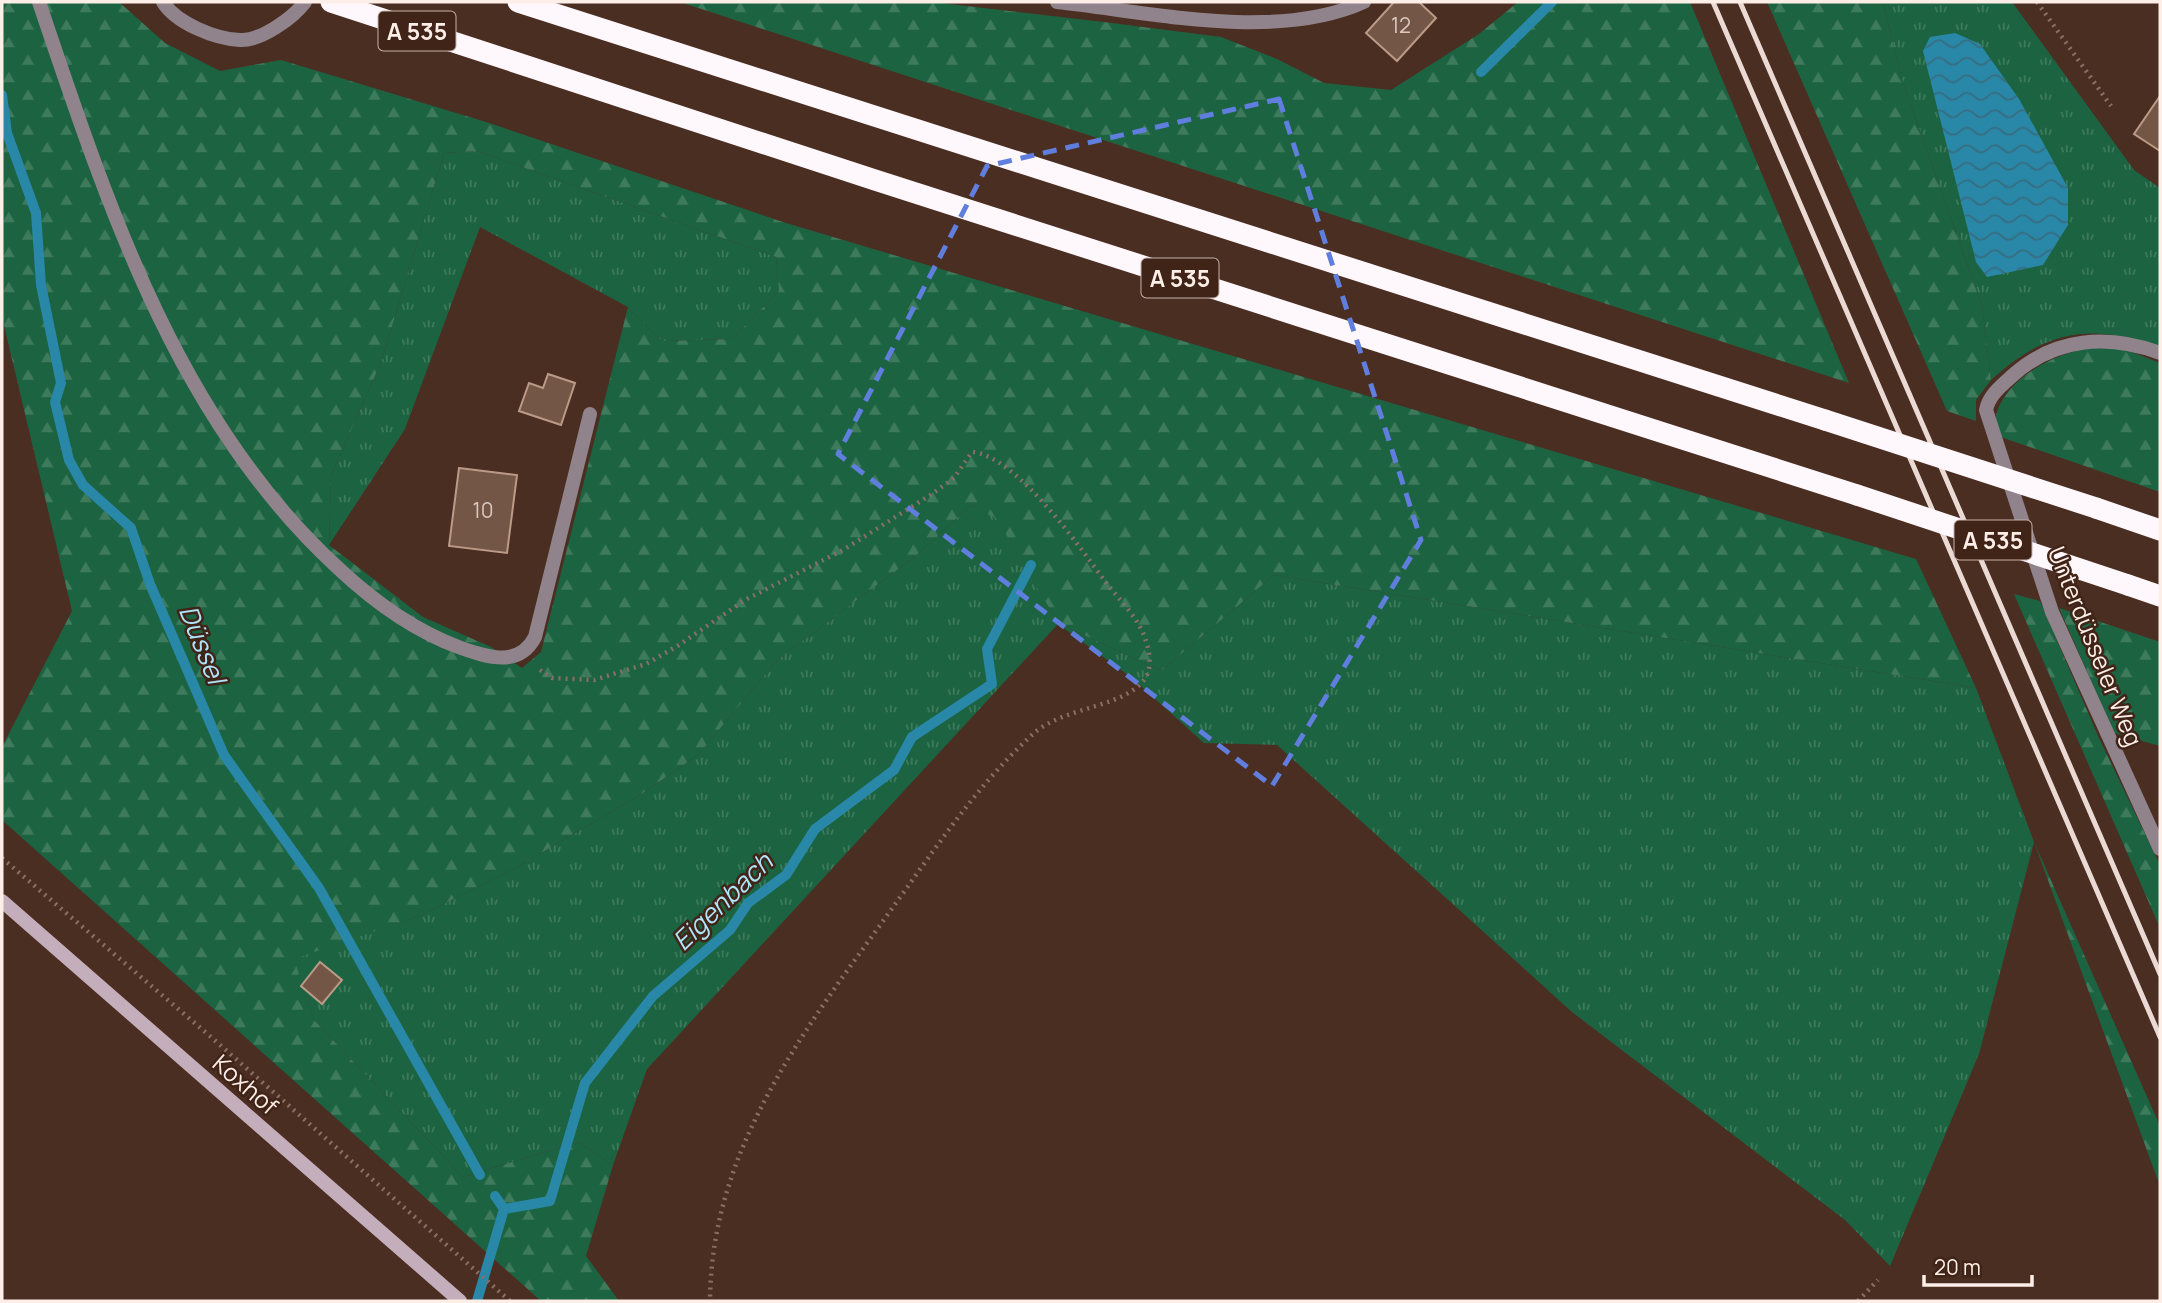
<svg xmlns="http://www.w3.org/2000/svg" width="2162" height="1303" viewBox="0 0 2162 1303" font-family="Manrope,sans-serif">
  <defs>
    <pattern id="grass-tufts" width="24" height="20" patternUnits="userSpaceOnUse" patternTransform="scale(1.75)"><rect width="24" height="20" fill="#1c6341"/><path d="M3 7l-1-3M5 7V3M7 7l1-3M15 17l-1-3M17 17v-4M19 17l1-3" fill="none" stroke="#3e7a5c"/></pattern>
    <pattern id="forest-firs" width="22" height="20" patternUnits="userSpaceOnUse" patternTransform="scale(1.75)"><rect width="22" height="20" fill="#1c6341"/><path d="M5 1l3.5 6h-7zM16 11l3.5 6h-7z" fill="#3e7a5c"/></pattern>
    <pattern id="water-waves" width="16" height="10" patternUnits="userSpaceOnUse" patternTransform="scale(1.75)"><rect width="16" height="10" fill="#2987a7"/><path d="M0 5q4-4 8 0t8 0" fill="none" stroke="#376d80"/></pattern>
  </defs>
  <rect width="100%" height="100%" fill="#4b2e22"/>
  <g fill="url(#grass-tufts)">
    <path d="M1883 2H2012L2134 170 2160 188V347C2090 323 2047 329 1991 380L1982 306 1903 83Z"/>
    <path d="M477 151 776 257 779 291 732 339 662 341 628 307 480 227 405 429 329 545 331 476 382 360 444 153Z"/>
    <path d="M971 505 997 518 1058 623 1161 671 1274 575 1976 688 2034 842 1979 1054 1890 1266 1845 1220 1572 1012 1277 745 1204 743 1132 678 1058 624 647 1069 613 1165 578 1142 463 1177 314 1020 293 958 422 915 519 866 640 795 698 755 778 659 917 555Z"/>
  </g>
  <g fill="url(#forest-firs)" fill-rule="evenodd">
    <path d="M2 2H119L165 43 220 71 281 60 486 122 786 223 1916 559 1976 688 1274 575 1161 671 1058 623 997 519 971 505 917 555 778 659 698 755 640 795 519 866 422 915 294 959 314 1020 463 1177 578 1142 613 1165 586 1256 619 1301H541L2 820V747L72 611 2 317ZM477 151 776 257 779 291 732 339 662 341 628 307 541 652 522 668 491 647 423 617 329 545 331 476 382 360 444 153Z"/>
    <path d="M680 2H932L1112 23 1221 37 1277 59 1324 83 1391 90 1479 34 1518 2H1690L1849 383Z"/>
    <path d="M1767 2H1883L1903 83 1982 306 1991 380 1976 400V421L1947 411Z"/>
    <path d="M2093 348 2124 349 2160 363V492L1995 435C1988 387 2051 352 2093 348Z"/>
    <path d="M2014 594 2040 601 2098 736 2160 865V928Z"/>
    <path d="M2059 608 2160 642V746L2114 733Z"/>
    <path d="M2034 842 2160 1126V1186Z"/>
  </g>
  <path fill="url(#water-waves)" d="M1955 33 1980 44 2019 99 2068 188V225L2043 265 1987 277 1976 262 1923 51 1930 37Z"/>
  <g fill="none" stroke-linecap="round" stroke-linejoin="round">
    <g stroke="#2987a7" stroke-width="10">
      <path d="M1481 72 1552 2"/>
      <path d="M2 95 7 133 36 213 41 285 61 383 55 402 69 460 83 485 131 528 150 584 224 755 319 888 480 1175"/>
      <path d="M504 1209 550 1201 585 1083 653 996 730 930 748 903 786 875 815 829 894 770 912 737 992 684 987 649 1031 565"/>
      <path d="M477 1301 504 1209 495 1196"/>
    </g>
  </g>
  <g fill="#735645" stroke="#bb9a87" stroke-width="2">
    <path d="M1394 2H1419L1436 18 1397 61 1366 33Z"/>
    <path d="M2160 96V151L2134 134Z"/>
    <path d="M548 374 575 383 561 425 519 411 529 383 543 388Z"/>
    <path d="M459 468 517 475 507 553 449 546Z"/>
    <path d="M320 962 342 980 322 1004 301 986Z"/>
  </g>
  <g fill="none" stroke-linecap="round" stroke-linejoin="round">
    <g stroke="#887066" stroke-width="4.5" stroke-dasharray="2 5" stroke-linecap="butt">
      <path d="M2037 2 2111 106"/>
      <path d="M540 670 552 678 594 680 646 664 679 645 745 600 843 550 932 494 954 478 972 452C1016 455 1082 550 1107 584 1120 600 1138 618 1145 638 1149 649 1152 664 1147 675 1130 708 1065 705 1033 734 977 785 935 849 891 910 806 1028 711 1148 710 1301"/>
      <path d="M2 858 211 1037 510 1301"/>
      <path d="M1858 1301 1878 1280"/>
    </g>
    <g stroke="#91838c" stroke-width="14">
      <path d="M39 2C107 203 176 419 337 567 373 601 414 631 461 648 487 657 519 668 535 637L590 414"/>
      <path d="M2160 353C2108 334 2055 337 2012 376 2002 385 1989 395 1986 410L2052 612 2160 849"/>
    </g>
    <g stroke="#91838c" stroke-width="14">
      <path d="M163 2C176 23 215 39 240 40 261 41 293 18 305 2"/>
      <path d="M1057 2C1151 12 1276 42 1364 2"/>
    </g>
    <path stroke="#c5aebc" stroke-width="14" d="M2 901 460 1301"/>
    <g stroke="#fef7fb" stroke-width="21">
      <path d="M331 2 875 180 1857 495"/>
      <path d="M518 2 1825 420"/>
      <path d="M2096 508 2160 530"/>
      <path d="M2128 585 2160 596"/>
    </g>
    <g stroke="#ebdad4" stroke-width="5">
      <path d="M1713 2 2160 1037"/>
      <path d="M1740 2 2160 974"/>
    </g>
    <g stroke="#fef7fb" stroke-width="21">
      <path d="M1825 420 2096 508"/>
      <path d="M1857 495 2128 585"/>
    </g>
  </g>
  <path fill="none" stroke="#607edd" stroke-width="5" stroke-dasharray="14 9" stroke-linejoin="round" d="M1279 99 1421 540 1272 786 838 454 987 166Z"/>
  <g text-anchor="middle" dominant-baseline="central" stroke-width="5" stroke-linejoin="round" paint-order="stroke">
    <g font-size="21" fill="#dbc8bf">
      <text x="1401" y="25">12</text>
      <text x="483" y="510">10</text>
    </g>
    <g fill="#402418" stroke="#c5b1aa" stroke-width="2">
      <rect x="378.5" y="11.5" width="77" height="39" rx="5"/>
      <rect x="1141.5" y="258.5" width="77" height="39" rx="5"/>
      <rect x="1954.5" y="520.5" width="77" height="39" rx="5"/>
    </g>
    <g font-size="23" font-weight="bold" fill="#feeee8">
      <text x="417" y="31">A 535</text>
      <text x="1180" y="278">A 535</text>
      <text x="1993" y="540">A 535</text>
    </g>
    <g font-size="24" fill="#feeee8" stroke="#402418">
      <text transform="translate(2096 646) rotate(68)">Unterdüsseler Weg</text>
      <text transform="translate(246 1084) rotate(41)">Koxhof</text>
    </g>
    <g font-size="26" font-style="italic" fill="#afe3f8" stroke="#402418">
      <text transform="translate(203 644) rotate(68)">Düssel</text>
      <text transform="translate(722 901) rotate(-44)">Eigenbach</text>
    </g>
  </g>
  <rect width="2162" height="1303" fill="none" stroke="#feeee8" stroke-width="7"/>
  <path d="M1924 1275v10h108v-10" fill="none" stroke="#feeee8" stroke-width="3.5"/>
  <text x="1934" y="1275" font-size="21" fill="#feeee8" stroke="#402418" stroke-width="5" paint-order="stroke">20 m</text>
</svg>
